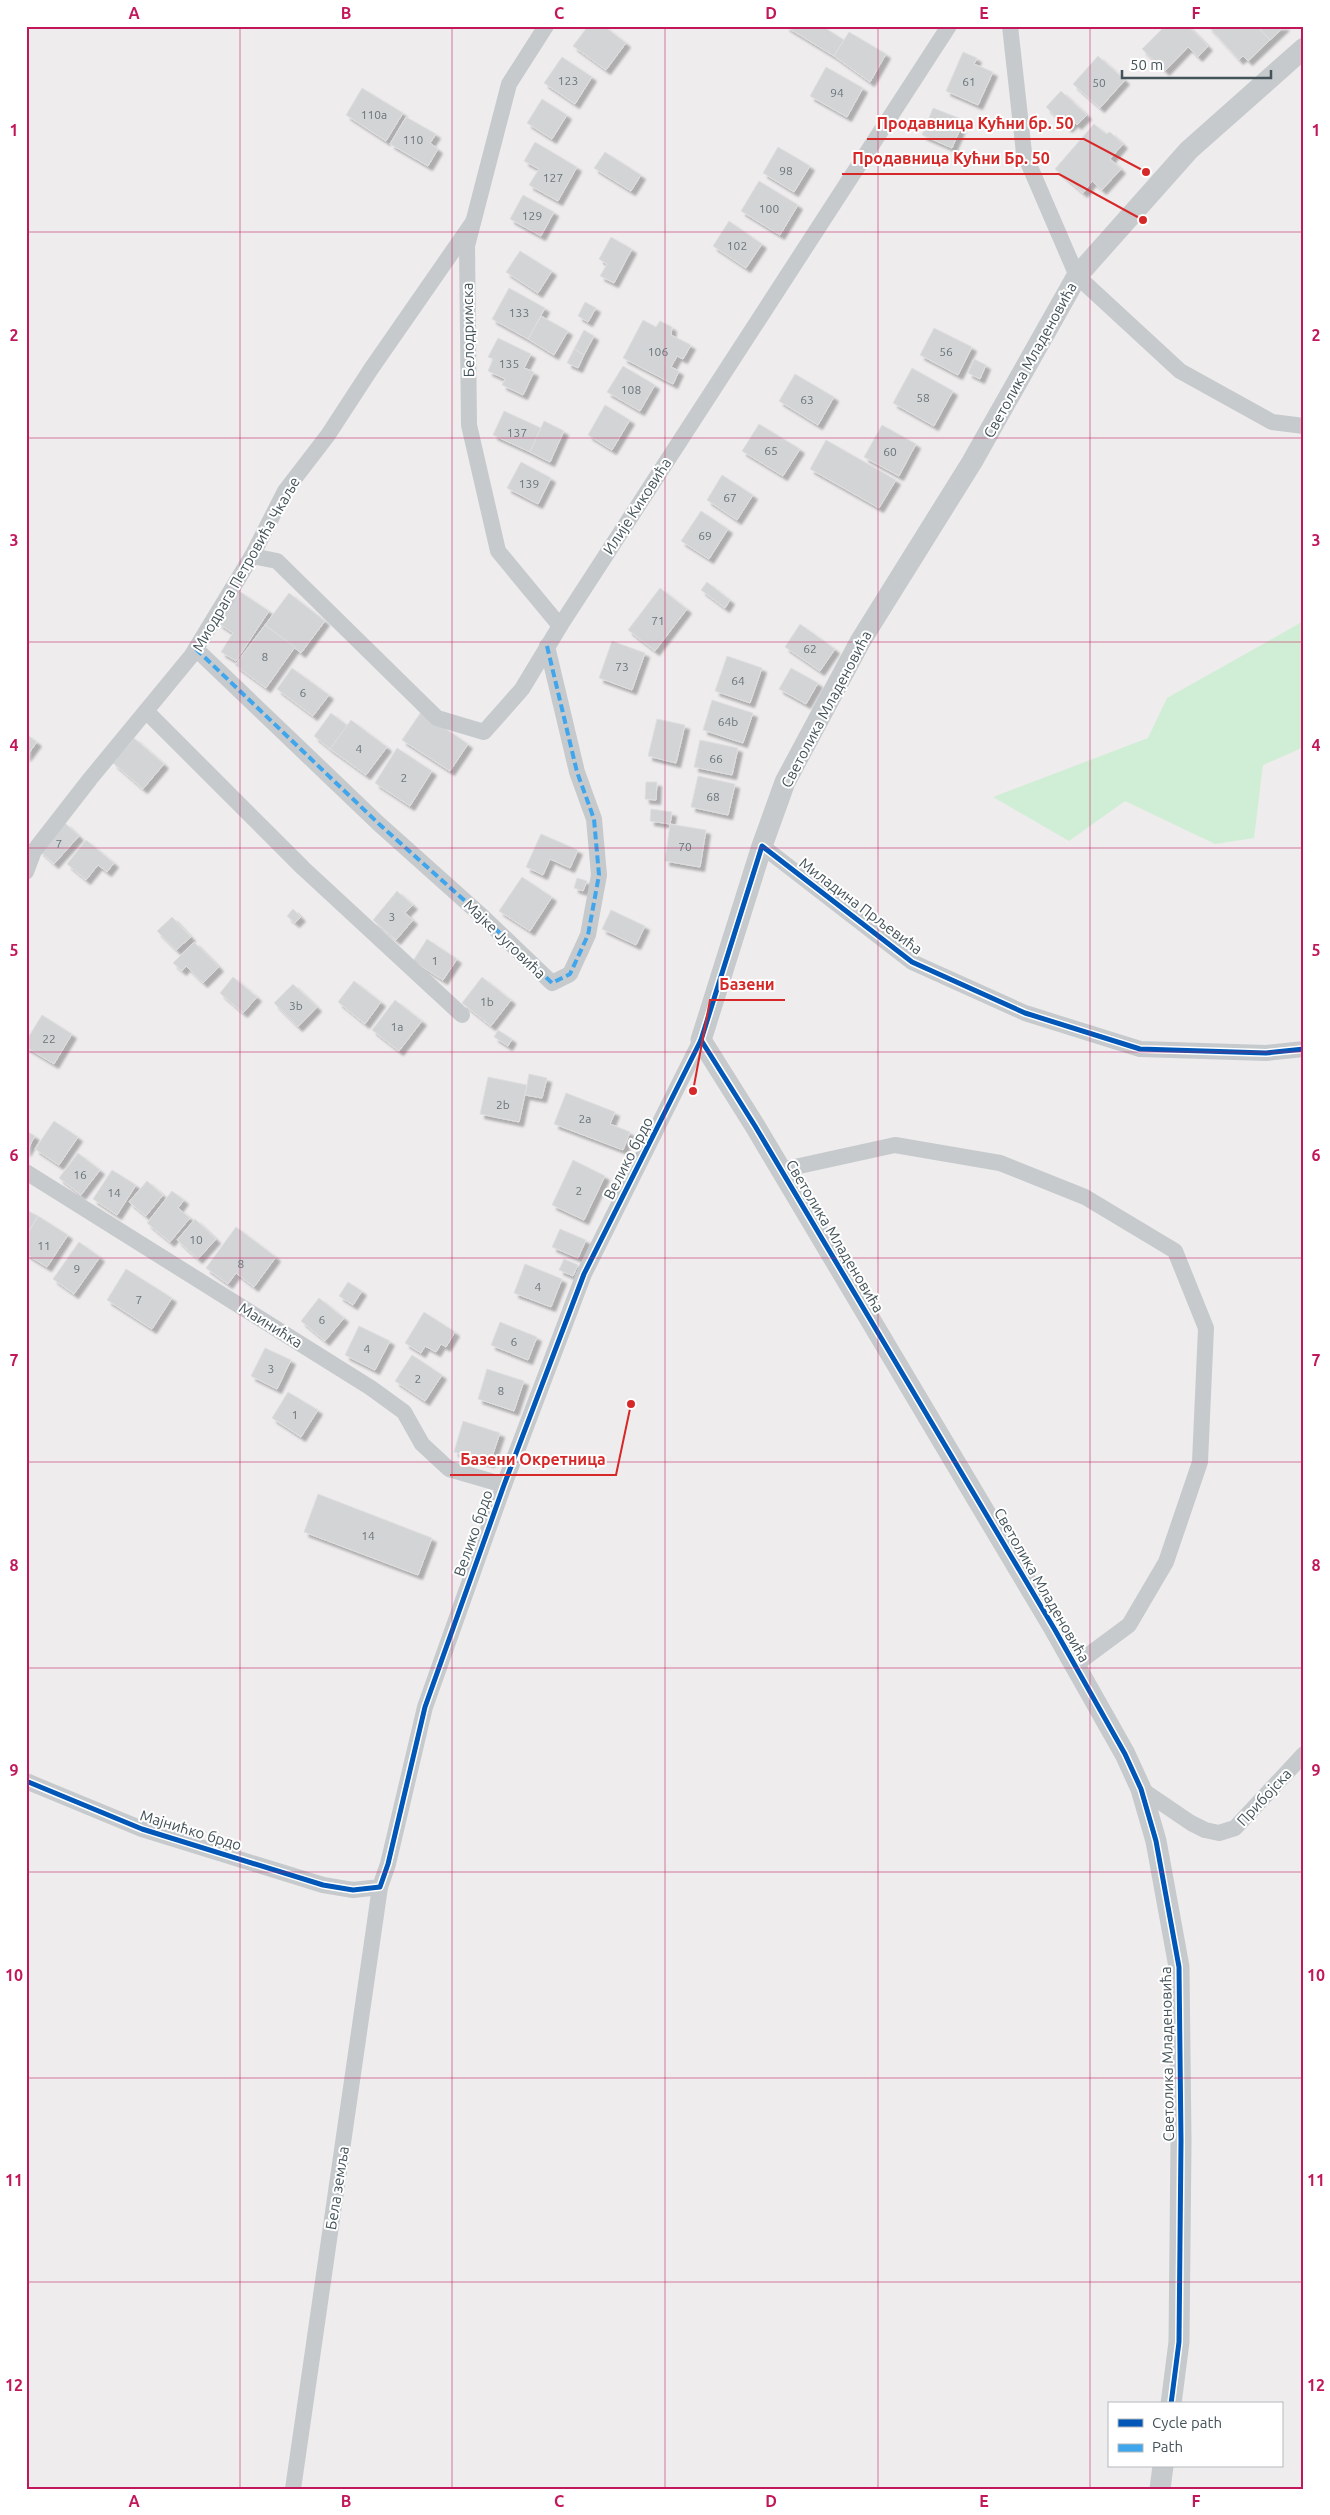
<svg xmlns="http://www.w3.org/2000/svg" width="1330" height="2515" viewBox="0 0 1330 2515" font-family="Ubuntu,sans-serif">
  <defs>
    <filter id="shadow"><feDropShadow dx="4.5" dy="4.5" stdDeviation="1" flood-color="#0004"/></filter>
  </defs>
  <rect width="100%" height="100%" fill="#eeeced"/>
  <path fill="#d0eed5" d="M1302 622 1304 623V747L1263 765 1254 838 1215 844 1125 801 1069 841 993 797 1148 738 1167 698Z"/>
  <g fill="#d3d4d6" stroke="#dfdee0" filter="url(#shadow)">
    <path d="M588 26H604L626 43 606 70 573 46Z"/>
    <path d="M785 26H822L844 40 834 56Z"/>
    <path d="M1165 26H1188L1208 46 1198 57 1188 47 1165 71 1142 49Z"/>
    <path d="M1208 26H1257L1270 40 1248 61 1243 56 1239 60Z"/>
    <path d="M1257 26H1285L1270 40Z"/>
    <path d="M849 32 886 54 870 82 834 56Z"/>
    <path d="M963 52 977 58 974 64 993 72 978 105 946 91Z"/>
    <path d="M1098 56 1125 80 1100 108 1073 84Z"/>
    <path d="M562 57 592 77 575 104 544 83Z"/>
    <path d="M826 67 863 88 847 117 810 96Z"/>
    <path d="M362 88 403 113 386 141 346 115Z"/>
    <path d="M1061 91 1087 115 1077 125 1074 122 1068 128 1046 107Z"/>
    <path d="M542 99 567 115 552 139 527 123Z"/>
    <path d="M933 108 964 120 952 148 922 135Z"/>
    <path d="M406 117 436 134 430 143 438 149 428 166 390 144Z"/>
    <path d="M1094 124 1106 134 1110 132 1123 144 1110 159 1121 169 1102 190 1092 181 1083 193 1055 169Z"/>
    <path d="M535 142 577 167 558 201 529 185 539 169 524 161Z"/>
    <path d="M778 147 810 166 794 192 763 173Z"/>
    <path d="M605 152 641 175 631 191 594 168Z"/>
    <path d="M759 181 798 205 780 235 741 211Z"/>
    <path d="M523 195 554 212 541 236 510 219Z"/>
    <path d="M729 221 762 244 746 268 713 246Z"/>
    <path d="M611 237 632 249 614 283 600 276 607 264 599 259Z"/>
    <path d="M520 251 552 271 538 293 506 272Z"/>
    <path d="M509 288 545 308 528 339 492 319Z"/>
    <path d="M585 302 596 308 588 322 578 316Z"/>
    <path d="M541 316 568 331 554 355 528 339Z"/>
    <path d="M643 320 656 327 660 321 672 327 671 335 691 345 683 359 677 356 671 367 679 371 673 384 623 358Z"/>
    <path d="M934 328 972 347 958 375 920 355Z"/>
    <path d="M584 330 594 336 584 355 574 349Z"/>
    <path d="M498 338 531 354 524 368 534 372 523 395 502 385 505 379 488 371 493 359 488 357Z"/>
    <path d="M574 349 584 355 578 368 567 363Z"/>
    <path d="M974 359 986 365 980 379 968 373Z"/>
    <path d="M623 366 655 385 640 411 607 392Z"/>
    <path d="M912 368 953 391 934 426 893 403Z"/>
    <path d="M795 374 834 397 818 425 779 401Z"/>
    <path d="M605 405 630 420 612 450 588 435Z"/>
    <path d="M504 411 541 428 530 452 493 435Z"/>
    <path d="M544 421 564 431 550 462 530 452Z"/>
    <path d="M759 424 800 449 783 476 742 451Z"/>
    <path d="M882 425 916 444 899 476 864 457Z"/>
    <path d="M826 440 896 480 879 508 810 469Z"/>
    <path d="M521 462 551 478 538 504 507 488Z"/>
    <path d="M722 475 753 495 737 520 707 500Z"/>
    <path d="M701 511 728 529 709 559 681 541Z"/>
    <path d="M707 582 730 600 725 608 701 590Z"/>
    <path d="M660 588 687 609 655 651 628 630Z"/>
    <path d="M239 591 269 611 236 661 221 652 233 633 218 623Z"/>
    <path d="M289 593 325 621 301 653 265 625Z"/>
    <path d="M800 624 835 649 820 671 785 647Z"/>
    <path d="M265 625 295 647 266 688 235 665Z"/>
    <path d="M612 641 645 653 632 690 599 678Z"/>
    <path d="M727 656 762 668 750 703 715 691Z"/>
    <path d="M292 668 329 695 313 716 277 689Z"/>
    <path d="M791 668 818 683 806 704 779 689Z"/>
    <path d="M712 700 753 713 743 743 703 730Z"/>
    <path d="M421 712 468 744 450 771 402 740Z"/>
    <path d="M331 713 348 726 330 749 314 736Z"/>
    <path d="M657 719 685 725 676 763 648 756Z"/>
    <path d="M351 720 387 747 366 775 330 749Z"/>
    <path d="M26 734 37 742 26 757Z"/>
    <path d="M134 738 164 764 143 789 113 763Z"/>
    <path d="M700 740 738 748 732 775 694 767Z"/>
    <path d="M397 748 432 771 410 806 375 783Z"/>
    <path d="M698 776 735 784 728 815 691 807Z"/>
    <path d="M646 782H657L656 800 645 799Z"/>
    <path d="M651 809 672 812 670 824 650 821Z"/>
    <path d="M65 823 79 836 54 864 39 850Z"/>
    <path d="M670 824 706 830 700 867 665 861Z"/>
    <path d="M541 834 578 850 570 868 550 859 543 875 526 867Z"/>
    <path d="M86 840 114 863 107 872 98 865 86 880 67 864Z"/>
    <path d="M522 877 552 897 530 931 499 911Z"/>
    <path d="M577 878 587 881 583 891 574 888Z"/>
    <path d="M397 891 413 905 405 913 413 920 396 940 373 920Z"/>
    <path d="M293 909 301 917 295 923 287 916Z"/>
    <path d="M611 910 645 926 636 945 602 929Z"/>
    <path d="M172 917 191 937 176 950 157 931Z"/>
    <path d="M427 939 457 959 443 980 413 961Z"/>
    <path d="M194 942 219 967 203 983 186 966 182 971 173 963Z"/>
    <path d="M233 977 257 997 243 1013 220 993Z"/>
    <path d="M482 977 511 1000 491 1026 462 1003Z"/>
    <path d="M354 981 381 1002 365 1024 338 1002Z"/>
    <path d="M293 984 317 1007 298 1027 274 1003Z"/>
    <path d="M395 1000 422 1021 399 1051 372 1030Z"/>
    <path d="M42 1015 72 1034 54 1064 26 1047V1041Z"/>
    <path d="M498 1030 512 1039 508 1046 494 1037Z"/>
    <path d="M529 1074 547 1078 542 1098 525 1095Z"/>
    <path d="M488 1077 527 1085 519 1122 480 1114Z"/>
    <path d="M566 1093 615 1112 610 1124 630 1132 623 1150 554 1124Z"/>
    <path d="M54 1121 78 1137 59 1165 35 1149Z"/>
    <path d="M26 1131 35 1136 26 1152Z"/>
    <path d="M78 1153 100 1170 81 1195 59 1178Z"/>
    <path d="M573 1160 605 1176 584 1220 552 1205Z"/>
    <path d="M112 1170 136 1185 117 1215 93 1199Z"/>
    <path d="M147 1181 163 1195 146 1216 129 1202Z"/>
    <path d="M172 1191 184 1200 178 1208 190 1218 170 1242 147 1223Z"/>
    <path d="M26 1210 38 1216 26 1236Z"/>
    <path d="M38 1216 68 1235 47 1267 26 1254V1236Z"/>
    <path d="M195 1219 216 1239 198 1259 177 1240Z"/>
    <path d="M236 1227 276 1257 254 1287 236 1273 228 1284 206 1268Z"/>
    <path d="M560 1229 586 1240 578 1258 552 1247Z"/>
    <path d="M79 1242 100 1257 74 1294 53 1279Z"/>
    <path d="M564 1259 578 1265 573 1276 559 1270Z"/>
    <path d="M525 1264 562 1279 551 1307 514 1293Z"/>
    <path d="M126 1269 172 1298 152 1329 107 1300Z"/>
    <path d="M348 1282 362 1291 353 1305 339 1296Z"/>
    <path d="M319 1298 344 1318 325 1341 301 1321Z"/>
    <path d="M424 1312 455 1332 446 1347 441 1344 436 1352 425 1346 421 1353 405 1343Z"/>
    <path d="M500 1322 537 1337 528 1360 491 1345Z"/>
    <path d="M359 1326 390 1341 375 1370 345 1355Z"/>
    <path d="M265 1348 291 1360 277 1389 251 1376Z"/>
    <path d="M412 1355 442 1375 425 1401 395 1381Z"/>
    <path d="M487 1369 524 1381 514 1411 478 1399Z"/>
    <path d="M288 1392 318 1410 301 1437 272 1418Z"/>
    <path d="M463 1421 500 1433 490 1463 454 1452Z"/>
    <path d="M318 1494 432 1538 418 1575 304 1532Z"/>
  </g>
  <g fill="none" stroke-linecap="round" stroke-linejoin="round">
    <g stroke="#c6cacc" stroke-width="16">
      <path d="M546 26 509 84 467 246 469 425 498 551 560 626"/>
      <path d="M1010 26 1024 153 1077 276 1180 371 1272 422 1304 426"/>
      <path d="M252 556 277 561 437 718 484 732 522 689 560 626 949 26"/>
      <path d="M196 649 379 824 483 917 552 983 570 974 588 935 599 875 594 819 577 772 547 646"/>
      <path d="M146 711 303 868 462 1015"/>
      <path d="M762 846 912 962 1025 1013 1140 1049 1266 1053 1304 1049"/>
      <path d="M26 872 34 851 90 779 192 655 252 556 285 491 328 435 371 369 473 222"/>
      <path d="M781 1170 895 1145 1000 1163 1085 1197 1175 1251 1206 1328 1200 1462 1166 1562 1129 1625 1075 1665"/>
      <path d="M26 1172 371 1388 404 1412 422 1444 449 1469 504 1485"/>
      <path d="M26 1781 142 1829 323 1885 353 1890 380 1887 388 1864 425 1707 504 1485 584 1274 701 1040"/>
      <path d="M1141 1789 1191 1823 1205 1830 1219 1833 1235 1828 1304 1754"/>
      <path d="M293 2489 380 1887"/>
    </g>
    <g stroke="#c6cacc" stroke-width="21">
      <path d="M1171 2404 1179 2342 1181 2141 1179 1967 1156 1841 1141 1789 1125 1754 1055 1630 755 1126 701 1040 762 846 785 782 861 640 972 462 1077 276 1189 150 1304 48"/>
      <path d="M1160 2489 1163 2466"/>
    </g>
    <path stroke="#3fa5ed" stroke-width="4" stroke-dasharray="8 4" stroke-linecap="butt" d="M196 649 379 824 483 917 552 983 570 974 588 935 599 875 594 819 577 772 547 646"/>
    <g stroke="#fff" stroke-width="8">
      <g id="cycleway">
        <path d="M701 1040 755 1126 1055 1630 1125 1754 1141 1789 1156 1841 1179 1967 1181 2141 1179 2342 1171 2404"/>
        <path d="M26 1781 142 1829 323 1885 353 1890 380 1887 388 1864 425 1707 504 1485 584 1274 701 1040 762 846 912 962 1025 1013 1140 1049 1266 1053 1304 1049"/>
      </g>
    </g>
    <use href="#cycleway" stroke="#0057b8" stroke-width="5"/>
  </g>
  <path fill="none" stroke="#c2185b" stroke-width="1" stroke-opacity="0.55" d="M240 26V2489M452 26V2489M665 26V2489M878 26V2489M1090 26V2489M26 232H1304M26 438H1304M26 642H1304M26 848H1304M26 1052H1304M26 1258H1304M26 1462H1304M26 1668H1304M26 1872H1304M26 2078H1304M26 2282H1304"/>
  <g text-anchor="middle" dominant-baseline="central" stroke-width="4" stroke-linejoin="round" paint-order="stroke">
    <g font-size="12" fill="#69747a">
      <text x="568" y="80">123</text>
      <text x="969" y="81">61</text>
      <text x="1099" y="82">50</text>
      <text x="837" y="92">94</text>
      <text x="374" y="114">110a</text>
      <text x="413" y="139">110</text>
      <text x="786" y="170">98</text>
      <text x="553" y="177">127</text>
      <text x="769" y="208">100</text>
      <text x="532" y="215">129</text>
      <text x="737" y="245">102</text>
      <text x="519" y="312">133</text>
      <text x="658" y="351">106</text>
      <text x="946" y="351">56</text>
      <text x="509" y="363">135</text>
      <text x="631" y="389">108</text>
      <text x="923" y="397">58</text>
      <text x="807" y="399">63</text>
      <text x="517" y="432">137</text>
      <text x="771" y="450">65</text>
      <text x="890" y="451">60</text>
      <text x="529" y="483">139</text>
      <text x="730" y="497">67</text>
      <text x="705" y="535">69</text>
      <text x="658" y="620">71</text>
      <text x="810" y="648">62</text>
      <text x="265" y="656">8</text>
      <text x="622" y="666">73</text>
      <text x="738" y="680">64</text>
      <text x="303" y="692">6</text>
      <text x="728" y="721">64b</text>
      <text x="359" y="748">4</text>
      <text x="716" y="758">66</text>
      <text x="404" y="777">2</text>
      <text x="713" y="796">68</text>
      <text x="59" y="843">7</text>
      <text x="685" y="846">70</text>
      <text x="392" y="916">3</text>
      <text x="435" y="960">1</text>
      <text x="487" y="1001">1b</text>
      <text x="296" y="1005">3b</text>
      <text x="397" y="1026">1a</text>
      <text x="49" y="1038">22</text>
      <text x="503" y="1104">2b</text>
      <text x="585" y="1118">2a</text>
      <text x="80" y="1174">16</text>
      <text x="579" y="1190">2</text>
      <text x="114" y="1192">14</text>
      <text x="196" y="1239">10</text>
      <text x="44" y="1245">11</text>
      <text x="241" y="1263">8</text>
      <text x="77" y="1268">9</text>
      <text x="538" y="1286">4</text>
      <text x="139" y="1299">7</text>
      <text x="322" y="1319">6</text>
      <text x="514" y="1341">6</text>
      <text x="367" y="1348">4</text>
      <text x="271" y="1368">3</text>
      <text x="418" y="1378">2</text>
      <text x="501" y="1390">8</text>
      <text x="295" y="1414">1</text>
      <text x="368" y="1535">14</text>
    </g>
    <g font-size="15" fill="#445359" stroke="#fff">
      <text transform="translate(468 330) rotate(-91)">Белодримска</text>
      <text transform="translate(1030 360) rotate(-61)">Светолика Младеновића</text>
      <text transform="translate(637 506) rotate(-57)">Илије Киковића</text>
      <text transform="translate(246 564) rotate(-60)">Миодрага Петровића Чкаље</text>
      <text transform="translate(826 709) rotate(-62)">Светолика Младеновића</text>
      <text transform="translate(861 906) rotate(37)">Миладина Прљевића</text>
      <text transform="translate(505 939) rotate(44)">Мајке Југовића</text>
      <text transform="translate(628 1158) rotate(-63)">Велико брдо</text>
      <text transform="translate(835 1236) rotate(59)">Светолика Младеновића</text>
      <text transform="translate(271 1325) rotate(32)">Маинићка</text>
      <text transform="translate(473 1533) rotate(-71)">Велико брдо</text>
      <text transform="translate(1042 1585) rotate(60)">Светолика Младеновића</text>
      <text transform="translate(1264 1797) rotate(-47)">Прибојска</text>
      <text transform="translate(191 1830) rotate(17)">Мајнићко брдо</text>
      <text transform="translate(1167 2054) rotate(-91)">Светолика Младеновића</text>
      <text transform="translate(337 2188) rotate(-81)">Бела земља</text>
    </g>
  </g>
  <path fill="none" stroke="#d62828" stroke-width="2" d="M1146 172L1084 139H867M1143 220L1059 174H842M693 1091L710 1000H785M631 1404L616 1475H450"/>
  <g fill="#d62828" stroke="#fff" stroke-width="2">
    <circle cx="1146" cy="172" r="5"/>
    <circle cx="1143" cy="220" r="5"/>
    <circle cx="693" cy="1091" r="5"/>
    <circle cx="631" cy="1404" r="5"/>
  </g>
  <g font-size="16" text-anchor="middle" font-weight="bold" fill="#d62828" stroke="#fff" stroke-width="4" stroke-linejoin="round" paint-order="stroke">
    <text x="975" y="129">Продавница Кућни бр. 50</text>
    <text x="951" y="164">Продавница Кућни Бр. 50</text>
    <text x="747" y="990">Базени</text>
    <text x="533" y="1465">Базени Окретница</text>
  </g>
  <rect width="1330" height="2515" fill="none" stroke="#ffffff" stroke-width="55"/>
  <rect x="1108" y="2402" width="175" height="65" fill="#ffffff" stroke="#b4babd"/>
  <rect x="1118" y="2419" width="25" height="8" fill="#0057b8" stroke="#b4babd"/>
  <text x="1152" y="2428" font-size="15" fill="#445359">Cycle path</text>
  <rect x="1118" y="2444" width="25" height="8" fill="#3fa5ed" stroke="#b4babd"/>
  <text x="1152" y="2452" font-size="15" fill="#445359">Path</text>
  <path d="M1122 70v8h149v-8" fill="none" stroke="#445359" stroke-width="2.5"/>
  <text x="1130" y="70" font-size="15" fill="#445359" stroke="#ffffff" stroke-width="4" paint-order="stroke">50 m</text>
  <rect x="28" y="28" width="1274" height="2460" fill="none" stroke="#c2185b" stroke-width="2"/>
  <g font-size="16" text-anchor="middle" font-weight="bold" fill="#c2185b">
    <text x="134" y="19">A</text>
    <text x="346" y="19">B</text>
    <text x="559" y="19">C</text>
    <text x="771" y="19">D</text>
    <text x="984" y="19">E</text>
    <text x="1196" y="19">F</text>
    <text x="14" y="136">1</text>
    <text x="1316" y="136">1</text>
    <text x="14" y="341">2</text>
    <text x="1316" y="341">2</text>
    <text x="14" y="546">3</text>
    <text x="1316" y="546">3</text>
    <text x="14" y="751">4</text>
    <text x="1316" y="751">4</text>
    <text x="14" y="956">5</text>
    <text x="1316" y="956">5</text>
    <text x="14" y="1161">6</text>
    <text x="1316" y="1161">6</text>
    <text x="14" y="1366">7</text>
    <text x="1316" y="1366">7</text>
    <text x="14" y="1571">8</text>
    <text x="1316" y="1571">8</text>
    <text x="14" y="1776">9</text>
    <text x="1316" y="1776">9</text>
    <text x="14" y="1981">10</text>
    <text x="1316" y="1981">10</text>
    <text x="14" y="2186">11</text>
    <text x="1316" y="2186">11</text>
    <text x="14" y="2391">12</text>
    <text x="1316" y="2391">12</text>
    <text x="134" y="2507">A</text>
    <text x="346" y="2507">B</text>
    <text x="559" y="2507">C</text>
    <text x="771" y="2507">D</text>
    <text x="984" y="2507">E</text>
    <text x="1196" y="2507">F</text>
  </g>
</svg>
